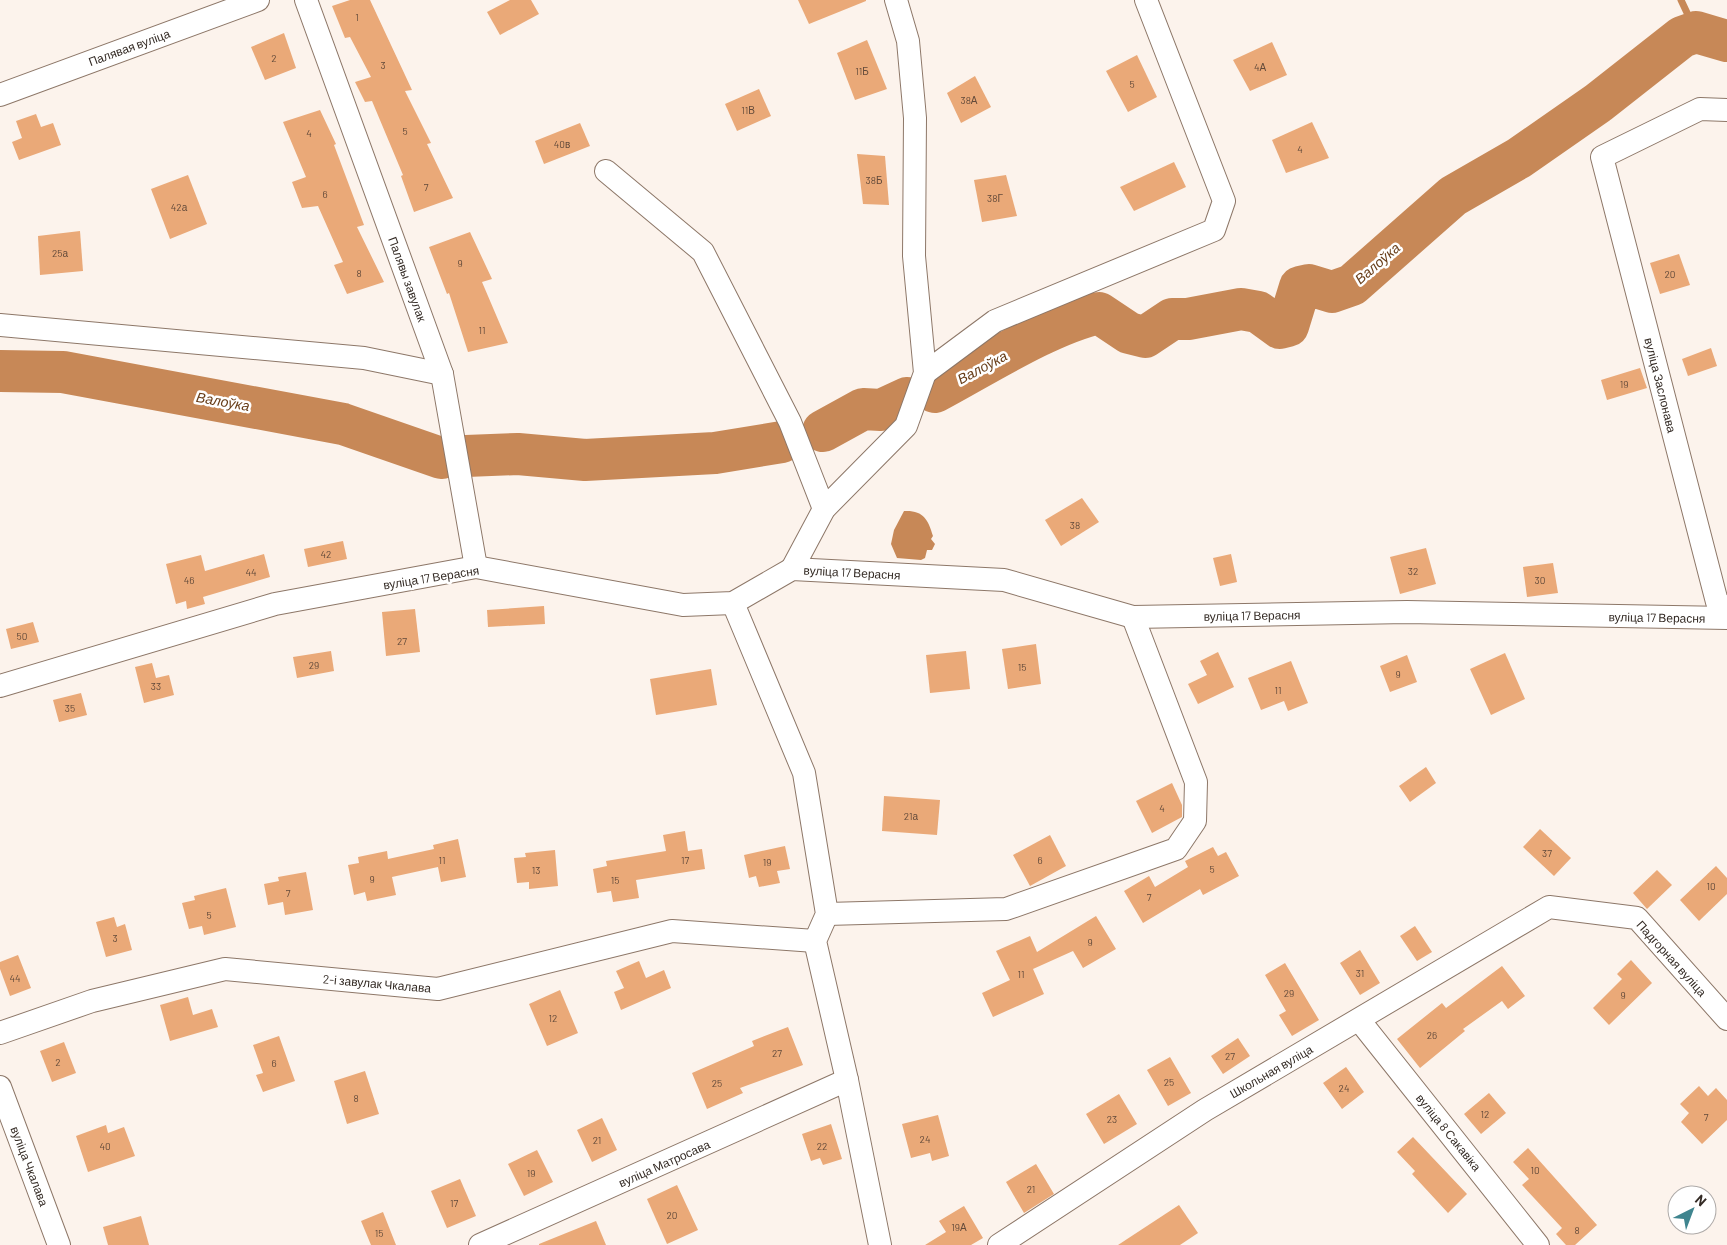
<svg xmlns="http://www.w3.org/2000/svg" width="1727" height="1245" viewBox="0 0 1727 1245" font-family="Barlow,sans-serif">
  <rect width="100%" height="100%" fill="#fcf3ec"/>
  <path fill="#c78857" d="M904 511C923 510 928 519 933 536L931 539 935 544 932 550H927L925 558 921 560 897 558 891 544 894 530Z"/>
  <g fill="none" stroke-linecap="round" stroke-linejoin="round">
    <path stroke="#c78857" stroke-width="7" d="M1681 0 1696 32"/>
    <g stroke="#c78857" stroke-width="42">
      <path d="M0 371 63 372 343 424 441 458"/>
      <path d="M935 392C984 366 1047 325 1099 313L1129 333 1145 337 1172 319H1188L1241 309 1258 312 1280 328 1288 326 1300 287 1309 285 1332 292 1352 285 1453 196 1519 158 1598 103 1682 37 1696 32 1727 41"/>
      <path d="M823 431 863 409 881 410 907 398"/>
      <path d="M466 456 518 454 585 460 715 453 782 442"/>
    </g>
  </g>
  <g fill="#eaa978">
    <path d="M350 0H370L412 90 405 91 431 143 427 144 453 198 414 212 401 176 403 175 372 101 365 102 355 82 371 77 350 37 345 38 332 6Z"/>
    <path d="M510 0H531L539 14 500 35 487 12Z"/>
    <path d="M798 0H866V1L809 24Z"/>
    <path d="M284 33 296 68 265 80 251 47Z"/>
    <path d="M867 40 887 89 855 100 837 53Z"/>
    <path d="M1272 42 1287 75 1250 91 1233 60Z"/>
    <path d="M1137 55 1157 97 1128 112 1106 71Z"/>
    <path d="M975 76 991 107 961 123 947 93Z"/>
    <path d="M759 89 771 116 737 131 725 104Z"/>
    <path d="M320 110 336 144 334 145 364 225 357 227 384 282 347 294 334 265 343 262 318 206 302 208 292 182 306 177 283 122Z"/>
    <path d="M36 114 41 127 53 123 61 145 19 160 12 142 22 138 16 121Z"/>
    <path d="M1312 122 1329 158 1286 173 1272 140Z"/>
    <path d="M580 123 590 146 544 164 535 141Z"/>
    <path d="M857 154 885 156 889 205 863 204Z"/>
    <path d="M1174 162 1186 187 1134 211 1120 187Z"/>
    <path d="M188 175 207 224 170 239 151 189Z"/>
    <path d="M1006 175 1017 216 982 222 974 180Z"/>
    <path d="M80 231 83 271 40 275 38 236Z"/>
    <path d="M470 232 492 279 482 282 508 343 468 352 449 293 447 294 429 247Z"/>
    <path d="M1679 254 1690 285 1660 294 1650 263Z"/>
    <path d="M1711 348 1717 366 1688 376 1682 359Z"/>
    <path d="M1640 368 1647 388 1607 400 1601 380Z"/>
    <path d="M1082 498 1099 522 1061 546 1045 520Z"/>
    <path d="M343 541 347 559 308 567 304 549Z"/>
    <path d="M1426 548 1436 584 1400 594 1390 557Z"/>
    <path d="M264 554 270 577 203 597 205 604 187 609 186 601 176 604 166 564 201 555 205 571Z"/>
    <path d="M1231 554 1237 582 1220 586 1213 558Z"/>
    <path d="M1553 563 1558 593 1527 597 1523 567Z"/>
    <path d="M544 606 545 624 488 627 487 610Z"/>
    <path d="M415 609 420 652 386 656 382 612Z"/>
    <path d="M33 622 39 642 11 649 6 629Z"/>
    <path d="M1036 644 1041 684 1008 689 1002 649Z"/>
    <path d="M331 651 334 671 297 678 293 657Z"/>
    <path d="M966 651 970 689 930 693 926 655Z"/>
    <path d="M1218 652 1234 687 1198 704 1188 684 1207 675 1200 661Z"/>
    <path d="M1505 653 1525 699 1491 715 1470 669Z"/>
    <path d="M1407 655 1417 682 1390 692 1380 666Z"/>
    <path d="M1291 661 1308 703 1288 711 1284 701 1261 710 1248 678Z"/>
    <path d="M152 663 156 678 169 675 174 695 144 703 135 667Z"/>
    <path d="M711 669 717 705 656 715 650 679Z"/>
    <path d="M81 693 87 715 59 722 53 700Z"/>
    <path d="M1426 767 1436 783 1410 802 1399 786Z"/>
    <path d="M1172 783 1182 805V817L1152 833 1136 801Z"/>
    <path d="M884 796 940 800 937 835 882 831Z"/>
    <path d="M1540 829 1571 858 1554 876 1523 847Z"/>
    <path d="M685 831 688 851 702 849 705 869 636 880 639 898 613 902 611 891 597 893 593 869 607 866 606 861 666 851 663 835Z"/>
    <path d="M1050 835 1066 866 1030 886 1013 855Z"/>
    <path d="M458 839 466 877 441 882 438 867 392 877 396 895 367 901 365 892 354 895 348 865 359 863 358 857 387 851 388 859 434 849 433 845Z"/>
    <path d="M785 846 790 869 777 871 780 883 759 887 756 876 749 878 744 855Z"/>
    <path d="M1213 847 1218 856 1226 852 1239 876 1203 895 1200 889 1143 923 1124 891 1149 876 1155 887 1188 867 1185 861Z"/>
    <path d="M555 850 558 886 529 889V882L517 883 514 858 526 857 525 853Z"/>
    <path d="M1716 866 1727 878V894L1699 921 1680 900Z"/>
    <path d="M1657 870 1672 885 1647 909 1633 893Z"/>
    <path d="M306 872 313 910 285 915 283 902 268 905 264 884 279 881 278 877Z"/>
    <path d="M226 888 236 927 204 935 202 926 189 929 182 903 195 900 194 896Z"/>
    <path d="M1096 916 1116 949 1083 968 1073 951 1033 969 1044 994 993 1017 982 993 1010 980 996 951 1030 936 1037 952Z"/>
    <path d="M114 917 117 927 125 924 132 950 106 957 96 922Z"/>
    <path d="M1415 926 1432 952 1417 961 1400 936Z"/>
    <path d="M1360 950 1380 983 1360 995 1340 963Z"/>
    <path d="M18 955 31 988 10 996 0 969V962Z"/>
    <path d="M1631 960 1652 983 1609 1025 1593 1008 1622 979 1617 974Z"/>
    <path d="M639 961 646 978 664 970 671 988 621 1010 614 992 624 988 616 971Z"/>
    <path d="M1285 963 1319 1020 1292 1036 1279 1015 1286 1011 1265 975Z"/>
    <path d="M1502 966 1525 996 1508 1009 1502 1001 1463 1029 1465 1031 1420 1068 1397 1039 1442 1003 1446 1008Z"/>
    <path d="M560 990 578 1033 547 1046 529 1004Z"/>
    <path d="M188 997 193 1015 212 1009 218 1027 170 1041 160 1005Z"/>
    <path d="M788 1027 803 1065 740 1088 743 1093 707 1109 692 1073 754 1046 752 1041Z"/>
    <path d="M279 1036 295 1081 263 1092 256 1075 263 1073 253 1045Z"/>
    <path d="M1238 1038 1250 1056 1223 1074 1211 1056Z"/>
    <path d="M64 1042 76 1073 52 1082 40 1051Z"/>
    <path d="M1170 1057 1191 1093 1168 1106 1147 1070Z"/>
    <path d="M1346 1067 1364 1092 1342 1109 1323 1083Z"/>
    <path d="M365 1071 379 1114 347 1124 334 1081Z"/>
    <path d="M1699 1086 1708 1096 1716 1088 1727 1100V1120L1702 1144 1681 1122 1689 1113 1680 1104Z"/>
    <path d="M1489 1093 1506 1113 1481 1134 1464 1114Z"/>
    <path d="M1119 1094 1137 1124 1104 1144 1086 1114Z"/>
    <path d="M938 1115 949 1156 932 1161 930 1153 911 1158 902 1124Z"/>
    <path d="M602 1118 617 1150 592 1162 577 1130Z"/>
    <path d="M831 1124 842 1159 823 1165 820 1158 811 1161 802 1134Z"/>
    <path d="M106 1125 108 1133 124 1127 135 1156 88 1172 76 1136Z"/>
    <path d="M1413 1137 1467 1194 1448 1213 1412 1174 1415 1171 1397 1152Z"/>
    <path d="M1528 1148 1597 1225 1575 1245H1566L1556 1234 1562 1228 1522 1185 1529 1179 1513 1162Z"/>
    <path d="M537 1150 553 1182 524 1196 508 1164Z"/>
    <path d="M1036 1164 1054 1194 1024 1213 1006 1182Z"/>
    <path d="M460 1179 476 1216 447 1228 431 1191Z"/>
    <path d="M677 1185 698 1230 667 1244 647 1199Z"/>
    <path d="M1179 1205 1198 1233 1180 1245H1118Z"/>
    <path d="M964 1206 983 1238 971 1245H925L946 1232 939 1221Z"/>
    <path d="M383 1212 396 1245H371L361 1221Z"/>
    <path d="M141 1216 149 1245H108L103 1227Z"/>
    <path d="M596 1221 606 1245H539V1244Z"/>
  </g>
  <g fill="none" stroke-linecap="round" stroke-linejoin="round">
    <g stroke="#8d7768" stroke-width="24">
      <g id="minor">
        <path d="M306 0 442 374 476 567"/>
        <path d="M0 95 258 0"/>
        <path d="M1727 110 1700 109 1602 157 1717 602 1727 608"/>
        <path d="M606 171 703 252 790 422 824 509"/>
        <path d="M0 325 364 358 442 374"/>
        <path d="M925 373 995 321 1214 230 1224 201 1146 0"/>
        <path d="M792 569 824 509 906 426 925 373 914 256 915 118 908 41 896 0"/>
        <path d="M733 603 804 773 827 914 815 941 847 1080 880 1245"/>
        <path d="M0 686 275 604 476 567 683 605 733 603 792 569 1004 580 1133 617 1407 612 1727 618"/>
        <path d="M827 914 1006 909 1176 849 1195 821 1196 782 1133 617"/>
        <path d="M1359 1020 1538 1245"/>
        <path d="M0 1033 92 1001 225 969 438 989 672 931 815 941"/>
        <path d="M0 1087 59 1245"/>
        <path d="M480 1245 847 1080"/>
        <path d="M999 1245 1205 1110 1549 907 1637 918 1727 1019"/>
      </g>
    </g>
    <use href="#minor" stroke="#fff" stroke-width="22"/>
  </g>
  <g text-anchor="middle" dominant-baseline="central" stroke-width="5" stroke-linejoin="round" paint-order="stroke">
    <g font-size="10" fill="#624a3a">
      <text x="357" y="17">1</text>
      <text x="274" y="58">2</text>
      <text x="383" y="65">3</text>
      <text x="1260" y="67">4А</text>
      <text x="862" y="71">11Б</text>
      <text x="1132" y="84">5</text>
      <text x="969" y="100">38А</text>
      <text x="748" y="110">11В</text>
      <text x="405" y="131">5</text>
      <text x="309" y="133">4</text>
      <text x="562" y="144">40в</text>
      <text x="1300" y="149">4</text>
      <text x="874" y="180">38Б</text>
      <text x="426" y="187">7</text>
      <text x="325" y="194">6</text>
      <text x="995" y="198">38Г</text>
      <text x="179" y="207">42а</text>
      <text x="60" y="253">25а</text>
      <text x="460" y="263">9</text>
      <text x="359" y="273">8</text>
      <text x="1670" y="274">20</text>
      <text x="482" y="330">11</text>
      <text x="1624" y="384">19</text>
      <text x="1075" y="525">38</text>
      <text x="326" y="554">42</text>
      <text x="1413" y="571">32</text>
      <text x="251" y="572">44</text>
      <text x="189" y="580">46</text>
      <text x="1540" y="580">30</text>
      <text x="22" y="636">50</text>
      <text x="402" y="641">27</text>
      <text x="314" y="665">29</text>
      <text x="1022" y="667">15</text>
      <text x="1398" y="674">9</text>
      <text x="156" y="686">33</text>
      <text x="1278" y="690">11</text>
      <text x="70" y="708">35</text>
      <text x="1162" y="808">4</text>
      <text x="911" y="816">21а</text>
      <text x="1547" y="853">37</text>
      <text x="442" y="860">11</text>
      <text x="685" y="860">17</text>
      <text x="1040" y="860">6</text>
      <text x="767" y="862">19</text>
      <text x="1212" y="869">5</text>
      <text x="536" y="870">13</text>
      <text x="372" y="879">9</text>
      <text x="615" y="880">15</text>
      <text x="1711" y="886">10</text>
      <text x="288" y="893">7</text>
      <text x="1149" y="897">7</text>
      <text x="209" y="915">5</text>
      <text x="115" y="938">3</text>
      <text x="1090" y="942">9</text>
      <text x="1360" y="973">31</text>
      <text x="1021" y="974">11</text>
      <text x="15" y="978">44</text>
      <text x="1289" y="993">29</text>
      <text x="1623" y="995">9</text>
      <text x="553" y="1018">12</text>
      <text x="1432" y="1035">26</text>
      <text x="777" y="1053">27</text>
      <text x="1230" y="1056">27</text>
      <text x="58" y="1062">2</text>
      <text x="274" y="1063">6</text>
      <text x="1169" y="1082">25</text>
      <text x="717" y="1083">25</text>
      <text x="1344" y="1088">24</text>
      <text x="356" y="1098">8</text>
      <text x="1485" y="1114">12</text>
      <text x="1706" y="1117">7</text>
      <text x="1112" y="1119">23</text>
      <text x="925" y="1139">24</text>
      <text x="597" y="1140">21</text>
      <text x="105" y="1146">40</text>
      <text x="822" y="1146">22</text>
      <text x="1535" y="1170">10</text>
      <text x="531" y="1173">19</text>
      <text x="1031" y="1189">21</text>
      <text x="454" y="1203">17</text>
      <text x="672" y="1215">20</text>
      <text x="959" y="1227">19А</text>
      <text x="1577" y="1230">8</text>
      <text x="379" y="1233">15</text>
    </g>
    <g font-size="12" fill="#342b25" stroke="#fff">
      <text transform="translate(129 47) rotate(-20)">Палявая вуліца</text>
      <text transform="translate(408 279) rotate(70)">Палявы завулак</text>
      <text transform="translate(1661 385) rotate(76)">вуліца Заслонава</text>
      <text transform="translate(852 572) rotate(3)">вуліца 17 Верасня</text>
      <text transform="translate(431 577) rotate(-9)">вуліца 17 Верасня</text>
      <text transform="translate(1252 615) rotate(-1)">вуліца 17 Верасня</text>
      <text transform="translate(1657 617) rotate(1)">вуліца 17 Верасня</text>
      <text transform="translate(1672 958) rotate(48)">Падгорная вуліца</text>
      <text transform="translate(377 983) rotate(5)">2-і завулак Чкалава</text>
      <text transform="translate(1271 1071) rotate(-30)">Школьная вуліца</text>
      <text transform="translate(1449 1132) rotate(51)">вуліца 8 Сакавіка</text>
      <text transform="translate(664 1163) rotate(-24)">вуліца Матросава</text>
      <text transform="translate(30 1166) rotate(69)">вуліца Чкалава</text>
    </g>
    <g font-size="14" font-style="italic" fill="#673c17" stroke="#fff">
      <text transform="translate(1377 263) rotate(-41)">Валоўка</text>
      <text transform="translate(982 367) rotate(-28)">Валоўка</text>
      <text transform="translate(223 401) rotate(10)">Валоўка</text>
    </g>
  </g>
  <g transform="translate(1692 1210) rotate(42)"><circle r="24" fill="#ffffff" stroke="#aeaaa8"/>
  <path d="M0-4L9 19L0 12L-9 19Z" fill="#3f858f"/>
  <text y="-8" font-size="14" font-weight="bold" text-anchor="middle" fill="#342b25">N</text>
  </g>
</svg>
